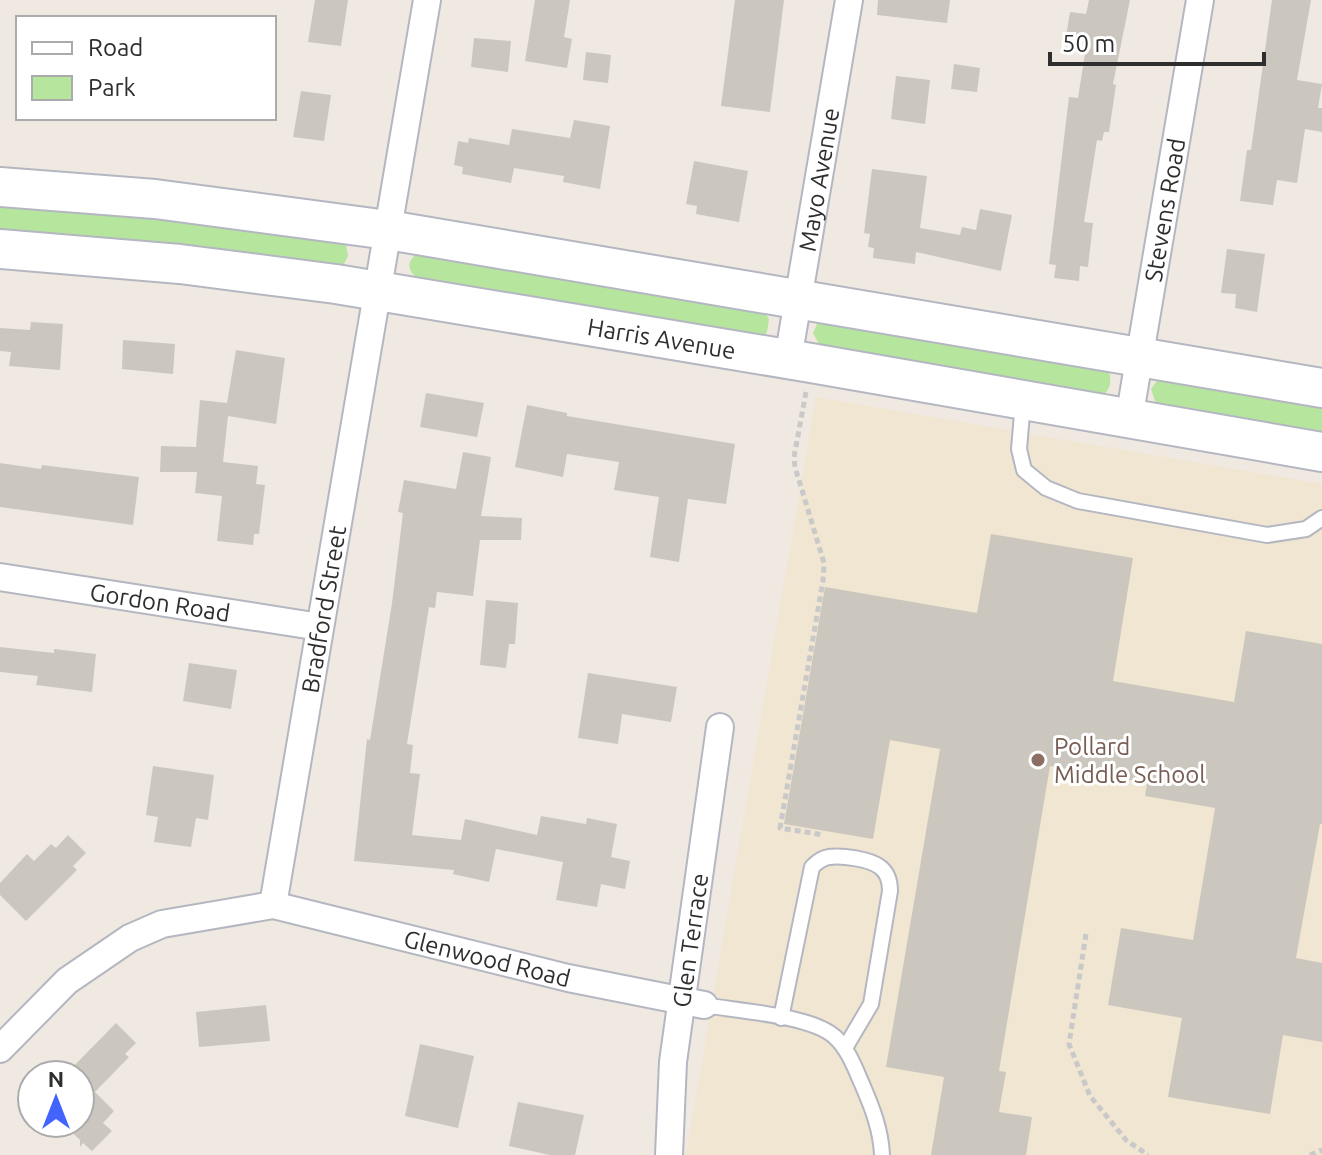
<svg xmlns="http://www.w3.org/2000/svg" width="1322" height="1155" viewBox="0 0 1322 1155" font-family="Ubuntu,sans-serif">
  <rect width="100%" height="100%" fill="#efe9e1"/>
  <path fill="#f0e6d1" d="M816 397 1322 484V1155H686Z"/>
  <g fill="#b6e59e">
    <path d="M0 202 69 206 346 244 348 256 343 266 0 236Z"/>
    <path d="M419 252 763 310 769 319 767 332 763 336 427 285C413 277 400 265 419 252Z"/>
    <path d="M824 320 1108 370C1112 379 1111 389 1103 395L821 348 813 333 818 322Z"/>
    <path d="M1159 378 1322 402V438L1156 404 1151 389Z"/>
  </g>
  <g fill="#cbc7bf">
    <path d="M315 0H348L341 46 308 42Z"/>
    <path d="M535 0H570L564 37 572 39 567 68 525 61Z"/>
    <path d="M735 0H784L770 112 721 106Z"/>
    <path d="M878 0H950L947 23 877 15Z"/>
    <path d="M1089 0H1130L1113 84 1116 85 1109 132H1104L1102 141 1097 140 1084 222 1093 223 1088 267 1080 266 1079 281 1054 278 1056 265 1049 264 1069 97 1078 98 1087 41 1066 37 1070 12 1086 14Z"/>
    <path d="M1272 0H1311L1297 80 1322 84 1318 108H1322V132L1305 129 1297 183 1277 180 1273 205 1240 201 1247 150H1251Z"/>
    <path d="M474 38 511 41 508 72 471 67Z"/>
    <path d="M586 52 611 55 608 83 583 80Z"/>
    <path d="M954 64 980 68 977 92 951 89Z"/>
    <path d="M896 76 930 80 925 124 891 119Z"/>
    <path d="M301 91 331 95 324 141 293 137Z"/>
    <path d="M574 120 610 126 600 189 563 182 564 176 514 168 511 183 462 174 463 167 454 165 458 141 468 143 469 138 509 145 512 129 570 138Z"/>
    <path d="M694 161 748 171 739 222 696 214 697 206 686 204Z"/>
    <path d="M872 169 927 176 920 228 960 235 962 227 976 230 980 209 1012 215 1001 271 916 252 915 264 873 258 874 248 868 247 870 234 864 233Z"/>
    <path d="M1227 249 1265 254 1257 312 1235 308 1236 294 1221 293Z"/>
    <path d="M31 322 63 324 60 370 9 366 11 352 0 351V328L30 330Z"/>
    <path d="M123 340 175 344 173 374 122 369Z"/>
    <path d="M236 350 285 358 276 424 228 416 223 462 258 466 256 484 265 485 259 534H254L253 545 217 541 222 496 195 493 197 472H160L161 446 196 447 200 400 227 403Z"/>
    <path d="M426 393 484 403 477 437 420 427Z"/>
    <path d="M527 405 567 413V416L735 444 726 504 688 499 679 562 650 557 659 497 614 490 619 462 567 454 563 477 515 467Z"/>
    <path d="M463 452 491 457 481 516 522 518 521 540H480L473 596 437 592 435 608 429 607 407 744 413 745 410 773 420 774 412 835 461 840 465 819 537 835 541 816 586 824 587 818 617 824 611 857 630 861 625 889 601 884 597 907 556 900 563 862 533 856 496 849 489 882 453 874 454 870 354 861 367 739 370 740 392 603 403 513 398 512 404 480 456 489Z"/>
    <path d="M0 463 41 469 42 465 139 477 133 525 0 507Z"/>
    <path d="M991 534 1133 558 1113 681 1234 702 1246 631 1322 644V824H1320L1296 958 1322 963V1042L1283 1035 1270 1114 1168 1097 1182 1018 1108 1005 1121 928 1193 940 1215 808 1145 796 1147 783 1050 766 999 1071 1006 1072 999 1112 1032 1117 1026 1155H931L944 1077 886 1067 940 749 890 740 873 839 784 824 825 587 977 613Z"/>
    <path d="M486 600 518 603 515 644H509L506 668 480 665Z"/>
    <path d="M0 647 54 653V649L96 654 92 692 36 685 38 676 0 672Z"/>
    <path d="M189 663 237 670 231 709 183 701Z"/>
    <path d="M588 673 677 687 671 722 622 714 618 744 578 738Z"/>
    <path d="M153 766 214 775 208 820 196 818 191 847 154 842 158 817 146 815Z"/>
    <path d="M68 835 86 853 73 866 77 870 26 921 0 895V883L27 854 34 861 51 844 56 848Z"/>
    <path d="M266 1005 270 1041 199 1047 196 1012Z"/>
    <path d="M116 1023 136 1043 125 1054 129 1057 95 1092 114 1111 103 1123 112 1131 92 1151 83 1143 80 1147V1140L62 1123H80V1075H74L69 1071Z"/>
    <path d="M420 1044 474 1056 458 1128 405 1116Z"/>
    <path d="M518 1102 584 1115 575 1155H550L509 1146Z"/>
  </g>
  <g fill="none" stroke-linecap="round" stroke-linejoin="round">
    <g stroke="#b4b7c1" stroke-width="18">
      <g id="lane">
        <path d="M1023 402 1019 449 1024 470 1046 488 1078 501 1267 535 1306 529 1322 518"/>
        <path d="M704 1005C737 1011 811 1015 835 1037 848 1049 855 1068 862 1084 872 1107 881 1130 882 1155"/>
        <path d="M781 1018 812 867C817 862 822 858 829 857 841 855 870 859 880 867 888 873 890 882 890 891L871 1004 845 1048"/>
      </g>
    </g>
    <g stroke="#b4b7c1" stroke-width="30">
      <g id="street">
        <path id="s1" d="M788 359 849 0"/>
        <path id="s2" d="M1129 419 1200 0"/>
        <path id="s3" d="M0 577 320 627"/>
        <path id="s4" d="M273 905 427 0"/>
        <path id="s5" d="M0 1049 67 981 130 938 162 924 273 905 568 978 704 1005"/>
        <path id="s6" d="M669 1155 673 1062 720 727"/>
      </g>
    </g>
    <g stroke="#b4b7c1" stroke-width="42">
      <g id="secondary">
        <path d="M0 187 155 199 388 230 1322 388"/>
        <path id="s7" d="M0 249 180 264 336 284 811 363 1322 452"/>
      </g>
    </g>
    <g stroke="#c9c9c9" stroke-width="5" stroke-dasharray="6 4" stroke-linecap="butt">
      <path d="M806 392 794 457 795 467 824 563 823 581 780 828 824 835"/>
      <path d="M1086 934 1069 1044 1090 1096 1126 1140 1148 1155"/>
      <path d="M1310 1155 1322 1150"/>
    </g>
    <use href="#lane" stroke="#fff" stroke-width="14"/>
    <use href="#street" stroke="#fff" stroke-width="26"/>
    <use href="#secondary" stroke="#fff" stroke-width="38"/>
  </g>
  <circle fill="#8d6e63" stroke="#fff" stroke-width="3" cx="1038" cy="760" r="8"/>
  <g text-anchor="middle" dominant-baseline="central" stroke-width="6" stroke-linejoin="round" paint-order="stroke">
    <g font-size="24" fill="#2e2e2e" stroke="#fff">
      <text stroke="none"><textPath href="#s1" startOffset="182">Mayo Avenue</textPath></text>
      <text stroke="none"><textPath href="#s2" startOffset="212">Stevens Road</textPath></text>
      <text stroke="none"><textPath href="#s7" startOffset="668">Harris Avenue</textPath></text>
      <text stroke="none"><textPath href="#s3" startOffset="162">Gordon Road</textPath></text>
      <text stroke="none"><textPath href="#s4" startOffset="300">Bradford Street</textPath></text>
      <text stroke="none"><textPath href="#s6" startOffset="216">Glen Terrace</textPath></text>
      <text stroke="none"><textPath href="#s5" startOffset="540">Glenwood Road</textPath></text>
    </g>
    <g font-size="24" fill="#785e54" stroke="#fff" text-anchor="start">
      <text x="1054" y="746">Pollard<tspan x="1054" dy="28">Middle School</tspan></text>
    </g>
  </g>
  <rect x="16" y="16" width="260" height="104" fill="#ffffff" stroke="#ababab" stroke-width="2"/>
  <rect x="32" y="42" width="40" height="12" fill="#ffffff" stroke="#ababab" stroke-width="2"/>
  <text x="88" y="56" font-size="24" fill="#2e2e2e">Road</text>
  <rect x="32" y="76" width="40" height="24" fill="#b6e59e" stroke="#ababab" stroke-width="2"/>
  <text x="88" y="96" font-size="24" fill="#2e2e2e">Park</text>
  <g transform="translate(56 1099)"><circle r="38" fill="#ffffff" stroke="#ababab" stroke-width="2"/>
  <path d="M0-6L14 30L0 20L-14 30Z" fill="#4264fb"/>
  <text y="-12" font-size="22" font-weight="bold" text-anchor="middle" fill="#2e2e2e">N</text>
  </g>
  <path d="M1050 52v12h214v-12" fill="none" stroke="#2e2e2e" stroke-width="4"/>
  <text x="1062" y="52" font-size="24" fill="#2e2e2e" stroke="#ffffff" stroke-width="6" paint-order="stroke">50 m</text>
</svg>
